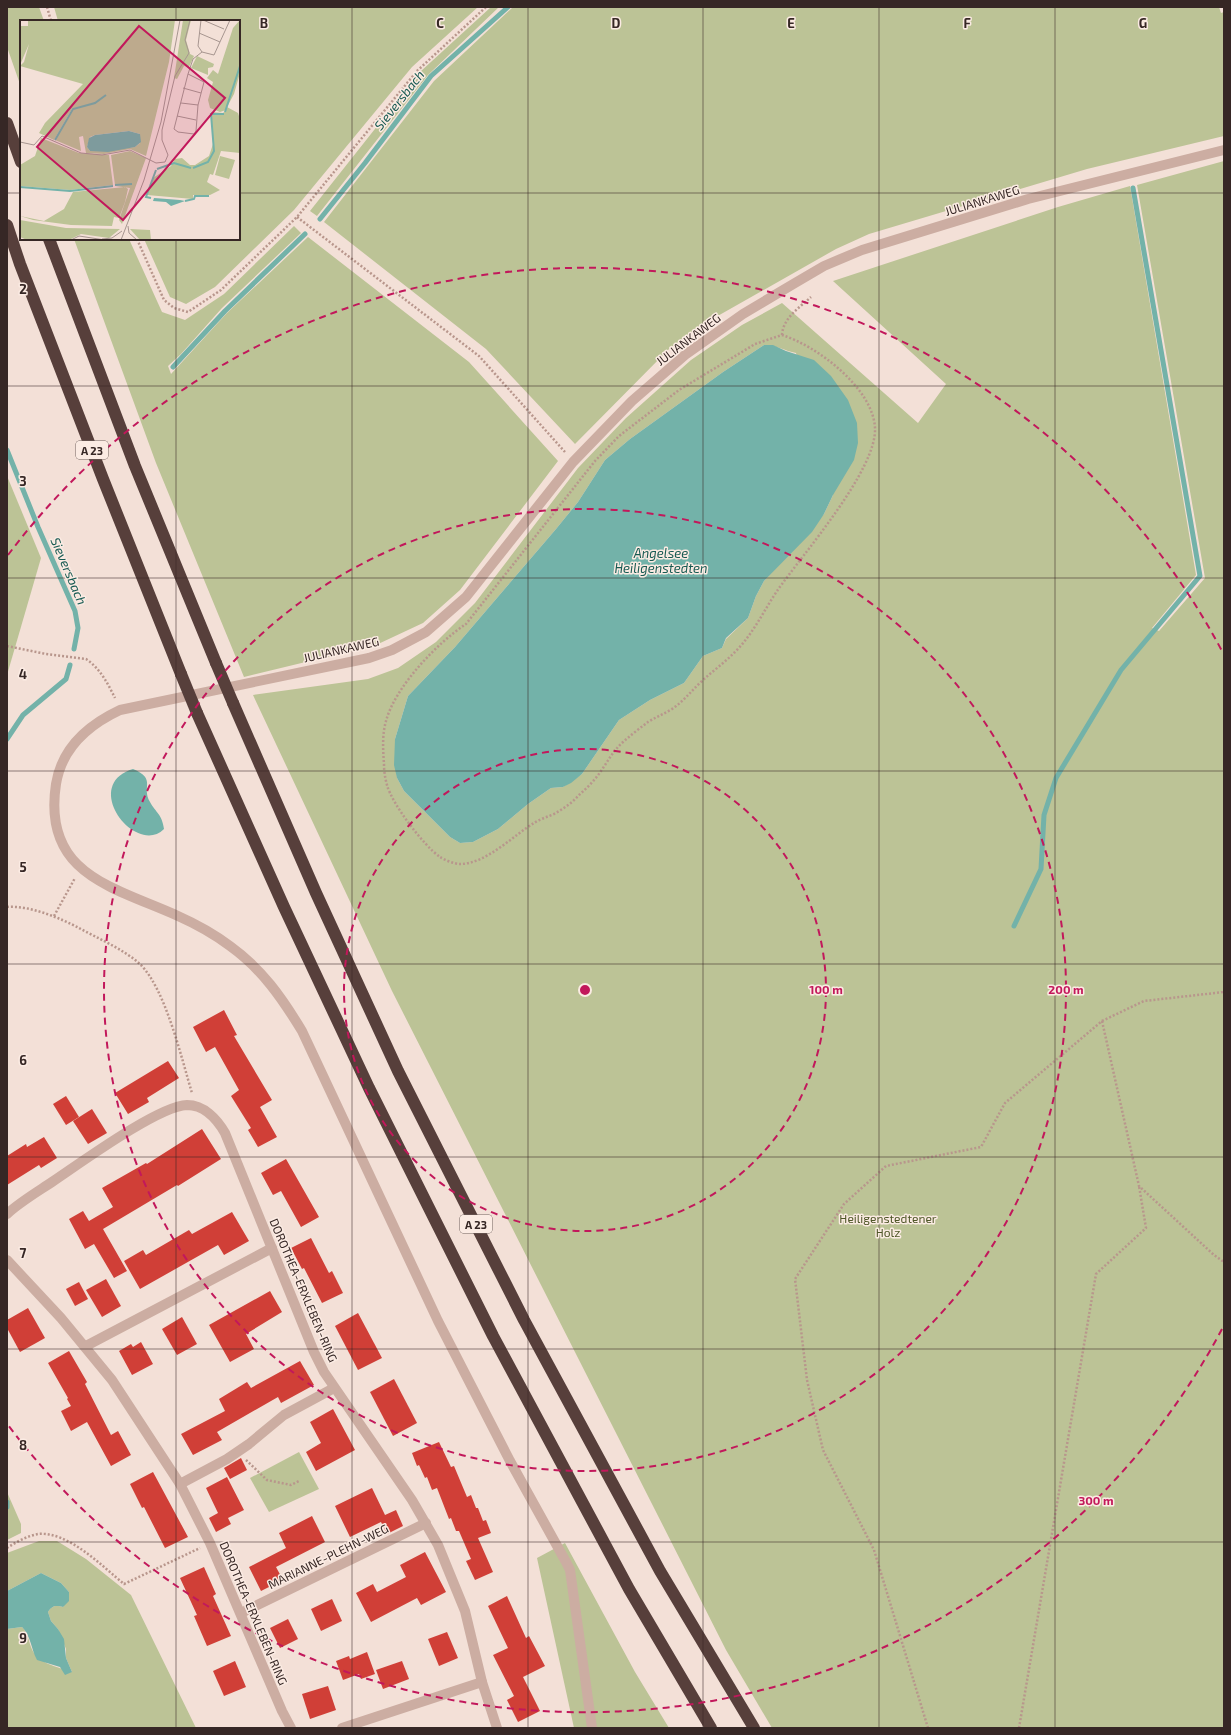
<svg xmlns="http://www.w3.org/2000/svg" width="1231" height="1735" viewBox="0 0 1231 1735" font-family="'Exo 2',sans-serif">
  <rect width="100%" height="100%" fill="#f3e0d7"/>
  <g fill="#bcc396" fill-rule="evenodd">
    <path d="M7 7H39L44 21H21V87L7 47Z"/>
    <path d="M54 7H478L412 67 294 210 215 287 186 304 170 297 144 239H239V21H58Z"/>
    <path d="M491 7H499L428 75 317 216 310 211 420 72Z"/>
    <path d="M513 7H1219L1221 13 1224 12V136L1087 169 869 234 836 249 700 326 670 348 575 444 486 349 324 222 434 81Z"/>
    <path d="M1224 161V1728H772L726 1650 392 991 253 695 368 679 398 668 436 642 475 603 578 468 626 418 691 360 742 325 782 303 918 423 946 384 833 281 1058 207 1130 186 1196 575 1152 628 1159 631 1205 578 1137 185ZM764 345C776 345 785 351 796 353L833 495 824 514 764 581 756 596 748 618 726 639 722 648 703 656 684 683 650 700 619 720 582 774 563 787 551 788 528 804 498 829 473 842 460 843 450 837 404 791 397 778 395 739 408 696 455 647 556 529 578 502 605 460 630 439 723 372Z"/>
    <path d="M294 226 301 233 222 308 181 354 168 366 171 374 227 313 308 237 469 362 558 461 460 590 423 623 376 645 244 677 156 463 74 239H129L162 312 185 320 224 294Z"/>
    <path d="M7 476 41 558 7 675Z"/>
    <path d="M299 1452 319 1489 269 1512 250 1478Z"/>
    <path d="M7 1492 21 1524V1533L7 1540Z"/>
    <path d="M39 1541H57L86 1559 131 1595 196 1728H7V1629L22 1627C28 1633 28 1639 31 1647 37 1664 56 1666 72 1672L66 1658V1649L58 1629 51 1621 48 1612C52 1606 55 1605 63 1607L69 1592 61 1583 41 1573 7 1591V1553Z"/>
    <path d="M565 1543 635 1672 669 1728H574L537 1558Z"/>
  </g>
  <g fill="#73b2a9">
    <path d="M764 345H773L786 351 814 360 831 376 848 400 857 423 858 443 854 460 833 495 824 514 812 532 764 581 756 596 748 618 726 638 722 648 703 656 684 683 650 700 619 720 582 774 571 783 563 787 551 788 528 804 498 829 473 842 460 843 450 837 404 791 397 778 394 765 395 739 408 696 455 647 556 529 578 502 605 460 630 439 723 372Z"/>
    <path d="M133 769C157 779 141 787 150 802 156 813 162 814 164 829 136 857 80 785 133 769Z"/>
    <path d="M41 1573 61 1583 69 1592V1601L63 1607C55 1605 52 1606 48 1612L51 1621 58 1629 64 1639 66 1658 72 1672 65 1675 60 1667 37 1660C31 1649 31 1636 22 1627L7 1629V1591Z"/>
  </g>
  <g fill="none" stroke-linecap="round" stroke-linejoin="round">
    <g stroke="#73b2a9" stroke-width="5">
      <path d="M320 219 365 163 431 76 508 7"/>
      <path d="M173 367 225 311 305 234"/>
      <path d="M7 450 38 527 75 611 78 628 74 649"/>
      <path d="M7 739 23 715 66 679 70 665"/>
      <path d="M1014 926 1041 869 1044 815 1056 778 1121 670 1200 576 1133 188"/>
      <path d="M7 1502V1507"/>
    </g>
  </g>
  <g fill="#d03f37">
    <path d="M224 1010 237 1035 234 1036 272 1100 260 1107 277 1137 258 1147 248 1130 251 1128 231 1096 239 1090 215 1047 206 1052 193 1027Z"/>
    <path d="M168 1061 179 1078 147 1098 149 1102 128 1114 115 1093Z"/>
    <path d="M66 1096 79 1117 66 1125 53 1104Z"/>
    <path d="M92 1109 107 1133 88 1144 73 1121Z"/>
    <path d="M202 1129 221 1159 178 1186 177 1185 103 1229 127 1271 114 1278 94 1244 85 1249 69 1219 83 1211 89 1221 113 1207 102 1188 146 1163 147 1164Z"/>
    <path d="M44 1137 57 1158 41 1168 39 1165 7 1185V1156L26 1144 27 1147Z"/>
    <path d="M286 1159 319 1217 301 1227 281 1191 273 1195 261 1173Z"/>
    <path d="M232 1212 249 1241 224 1255 218 1245 140 1289 124 1261 143 1250 146 1255 189 1230 192 1234Z"/>
    <path d="M311 1238 329 1273 332 1271 343 1293 322 1303 304 1268 302 1269 291 1248Z"/>
    <path d="M106 1279 121 1306 102 1317 86 1290Z"/>
    <path d="M79 1282 88 1299 75 1306 66 1289Z"/>
    <path d="M270 1291 282 1312 246 1334 254 1349 230 1362 209 1325Z"/>
    <path d="M28 1308 45 1338 20 1352 7 1328V1320Z"/>
    <path d="M358 1313 382 1358 358 1370 335 1326Z"/>
    <path d="M182 1317 197 1344 177 1355 162 1329Z"/>
    <path d="M141 1342 153 1364 132 1375 119 1351 131 1344 133 1347Z"/>
    <path d="M69 1351 87 1382 85 1384 111 1435 118 1431 131 1455 111 1466 87 1422 71 1431 61 1411 71 1406 67 1399 68 1398 48 1363Z"/>
    <path d="M300 1361 314 1385 281 1403 278 1397 217 1432 222 1440 193 1455 181 1434 225 1411 219 1399 247 1382 251 1388Z"/>
    <path d="M394 1379 417 1423 393 1436 370 1392Z"/>
    <path d="M333 1409 355 1450 316 1471 306 1452 321 1443 310 1422Z"/>
    <path d="M439 1442 451 1467 454 1466 467 1497 471 1495 476 1508H478L483 1521 486 1520 491 1533 478 1538 493 1572 475 1580 466 1561 471 1559 459 1531H456L451 1518 449 1519 437 1488 432 1490 427 1477 425 1478 419 1465 417 1466 412 1453Z"/>
    <path d="M241 1458 247 1470 230 1479 224 1468Z"/>
    <path d="M153 1472 188 1537 165 1548 144 1507 142 1508 130 1484Z"/>
    <path d="M227 1477 244 1510 228 1518 231 1524 216 1532 209 1518 218 1513 206 1488Z"/>
    <path d="M372 1488 385 1515 396 1510 403 1526 387 1534 381 1522 350 1537 335 1506Z"/>
    <path d="M312 1516 325 1542 276 1567 283 1580 261 1591 249 1567 286 1548 279 1533Z"/>
    <path d="M425 1552 446 1592 421 1605 417 1598 371 1622 356 1593 373 1584 377 1592 406 1577 400 1565Z"/>
    <path d="M204 1567 216 1594 213 1596 231 1636 207 1646 194 1616 197 1615 180 1578Z"/>
    <path d="M507 1596 526 1638 529 1636 545 1666 523 1677 540 1711 518 1722 507 1700 514 1696 493 1655 508 1648 488 1606Z"/>
    <path d="M332 1599 342 1621 321 1631 311 1609Z"/>
    <path d="M288 1619 298 1639 280 1648 270 1628Z"/>
    <path d="M447 1632 458 1658 439 1666 428 1639Z"/>
    <path d="M367 1652 375 1674 361 1679 359 1674 343 1680 336 1661 349 1656 350 1659Z"/>
    <path d="M235 1661 246 1687 224 1696 213 1671Z"/>
    <path d="M402 1661 409 1679 383 1689 376 1670Z"/>
    <path d="M328 1686 336 1710 310 1719 302 1694Z"/>
  </g>
  <g fill="none" stroke-linecap="round" stroke-linejoin="round">
    <g stroke="#b8968c" stroke-width="2.5" stroke-dasharray="2 2" stroke-linecap="butt">
      <path d="M47 7 51 21"/>
      <path d="M297 217 479 356 565 452"/>
      <path d="M137 239 164 300 174 308 188 312 221 290 297 217 417 71 486 7"/>
      <path d="M782 335C817 346 873 388 875 428 877 470 802 555 777 591 763 612 753 634 735 652 725 662 713 671 703 680 692 690 684 701 672 709 664 714 656 717 648 722 640 728 631 735 623 742 613 751 608 761 601 771 595 780 587 788 579 795 572 803 563 809 554 814 547 817 540 819 534 823 514 835 486 864 460 864 454 864 445 860 440 857 424 846 392 804 387 785 385 778 384 771 384 764 383 750 382 735 386 721 395 687 437 643 466 624L595 461 619 436 679 390 755 344Z"/>
      <path d="M782 335C783 318 799 308 811 297"/>
      <path d="M7 646 46 654 86 659C100 668 108 684 115 698"/>
      <path d="M7 907C29 905 60 918 79 928 99 939 123 949 140 964 166 990 181 1057 192 1093"/>
      <path d="M54 916 75 878"/>
      <path d="M1102 1021 1139 1186 1214 1255 1224 1262"/>
      <path d="M246 1460 267 1480 291 1485 299 1481"/>
      <path d="M7 1548C16 1542 27 1536 38 1534 68 1531 102 1566 124 1584L200 1548"/>
      <path d="M928 1728 874 1550 823 1450 807 1380 795 1279 844 1204 886 1166 981 1147 1005 1103 1102 1021 1144 1001 1224 992"/>
      <path d="M1019 1728 1096 1274 1146 1228 1139 1186"/>
    </g>
    <g stroke="#ccada2" stroke-width="10">
      <path d="M7 1214C20 1202 37 1192 52 1182 79 1164 158 1106 187 1105 204 1105 217 1119 225 1133L314 1352 324 1372 412 1500 438 1545 465 1611 482 1682"/>
      <path d="M7 1260 61 1318 112 1380 180 1484 210 1543 282 1711 291 1728"/>
      <path d="M86 1346 272 1248"/>
      <path d="M180 1484 227 1459 249 1444 284 1415 334 1388"/>
      <path d="M241 1613 426 1523"/>
      <path d="M342 1728 482 1682 497 1728"/>
      <path d="M592 1728 570 1570 566 1562 510 1461 438 1321 302 1031C282 998 262 969 230 946 214 934 196 924 178 916 114 887 42 875 56 784 62 747 88 725 120 710L369 658 392 650 426 632 466 597 573 462 632 401 685 355 743 314 795 283 824 266 862 250 1028 199 1224 150"/>
    </g>
    <g stroke="#573f3b" stroke-width="12">
      <path d="M7 123 21 162"/>
      <path d="M7 225 20 264 103 479 181 674"/>
      <path d="M49 239 135 466 216 663"/>
      <path d="M233 703 316 893 398 1071 524 1320 660 1571 754 1728"/>
      <path d="M197 713 284 907 369 1088 493 1336 629 1589 711 1728"/>
    </g>
    <g stroke="#573f3b" stroke-width="12">
      <path d="M216 663 233 703"/>
      <path d="M181 674 197 713"/>
    </g>
  </g>
  <path fill="none" stroke="#362725" stroke-width="1" stroke-opacity="0.55" d="M176 7V21M352 7V1728M528 7V1728M703 7V1728M879 7V1728M1055 7V1728M7 193H21M239 193H1224M176 239V1728M7 386H1224M7 578H1224M7 771H1224M7 964H1224M7 1157H1224M7 1349H1224M7 1542H1224"/>
  <g fill="none" stroke="#c2185b" stroke-width="2" stroke-dasharray="7 5">
    <circle cx="585" cy="990" r="241"/>
    <circle cx="585" cy="990" r="481"/>
    <path d="M1222 1329A722 722 0 0 1 8 1425M8 555A722 722 0 0 1 1222 651"/>
  </g>
  <g text-anchor="middle" dominant-baseline="central" stroke-width="3" stroke-linejoin="round" paint-order="stroke">
    <g fill="#fbebe3" stroke="#71625e" stroke-width="1">
      <rect x="76" y="441" width="32" height="18" rx="3"/>
      <rect x="460" y="1215" width="32" height="18" rx="3"/>
    </g>
    <g font-size="11" font-weight="bold" fill="#362725">
      <text x="92" y="450">A 23</text>
      <text x="476" y="1224">A 23</text>
    </g>
    <g font-size="12" fill="#362725" stroke="#fbebe3">
      <text transform="translate(982 200) rotate(-17)">JULIANKAWEG</text>
      <text transform="translate(688 339) rotate(-37)">JULIANKAWEG</text>
      <text transform="translate(341 649) rotate(-13)">JULIANKAWEG</text>
      <text transform="translate(304 1290) rotate(67)">DOROTHEA-ERXLEBEN-RING</text>
      <text transform="translate(328 1556) rotate(-26)">MARIANNE-PLEHN-WEG</text>
      <text transform="translate(254 1613) rotate(67)">DOROTHEA-ERXLEBEN-RING</text>
    </g>
    <g font-size="12" fill="#4e5627" stroke="#fbebe3">
      <text x="888" y="1218">Heiligenstedtener<tspan x="888" dy="14">Holz</tspan></text>
    </g>
    <g font-size="13" font-style="italic" fill="#175a52" stroke="#fbebe3">
      <text transform="translate(399 100) rotate(-52)">Sieversbach</text>
      <text x="661" y="553">Angelsee<tspan x="661" dy="15">Heiligenstedten</tspan></text>
      <text transform="translate(69 571) rotate(67)">Sieversbach</text>
    </g>
  </g>
  <g transform="translate(20 20)">
    <rect width="220" height="220" fill="#f3e0d7"/>
    <path d="M8 0H155L149 42 126 136 110 129 84 134 66 133 63 116 59 117 61 131 35 120 53 89 59 87 52 89 34 120 19 113 25 103 63 64 0 46 4 42 9 24 0 45V6H8ZM109 111 120 114V123L115 127 70 131 67 127 70 117 75 115ZM163 0H171L166 20 170 34 174 36 169 47 164 46 157 59 154 58ZM220 0V53L214 74 207 87 218 93 220 99V133L201 131 193 155 190 154 187 162 200 170 190 175H173V179L127 175 133 158 151 146 155 139 162 138 170 145H175L189 136 193 124 191 92 203 93 206 90 200 92 190 88 188 80 193 62 187 58 193 50 198 54 213 8ZM177 36 194 44 193 47 188 48V55L171 48ZM21 118 59 133 89 135 93 165 50 170 0 166V145L15 136ZM110 131 126 138 102 204 99 200 110 168 95 166 110 164 95 165 91 135ZM200 136 215 140 209 159 195 155ZM105 167 108 169 105 182 99 198 94 197 92 206 51 205 13 200 0 196 24 201 44 189 53 172ZM0 200 46 208 100 209 89 218 61 214 49 220H7L0 217ZM110 209 130 210 131 220H120Z" fill="#bcc396" fill-rule="evenodd"/>
    <path d="M109 111 120 114 121 122 115 127 88 132 70 131 67 127 69 118 75 115ZM134 178 160 180 165 181 151 186 146 182 133 181Z" fill="#73b2a9"/>
    <path fill="none" stroke="#73b2a9" stroke-width="2" d="M205 92 220 46M35 120 53 89 75 83 86 75M173 148 188 142 194 131 191 94H204M137 149 154 143 171 148M95 165 112 164M0 167 50 171 93 166M131 178 126 177 136 150M165 181 174 179 175 176H189"/>
    <path fill="none" stroke="#a79690" stroke-width="1" d="M181 0 178 26 182 32 194 35 210 0M183 0 204 9M179 13 200 22M168 54 154 109 158 112 174 114 176 111 178 85 184 62 168 54 173 39 182 32M163 68 181 73M161 83 178 85M157 96 176 100M0 122 14 125 22 116 61 133 82 135 110 130 136 143 145 142 148 135 142 120V110L155 56 169 33 165 20 170 0M108 206 109 213 117 220M82 219 92 218 102 211M51 220 59 216 85 220M101 220 124 160 141 102 160 0"/>
    <path fill="#c2185b" fill-opacity="0.15" stroke="#c2185b" stroke-width="2" d="M119 6 205 78 103 200 17 127Z"/>
    <rect width="220" height="220" fill="none" stroke="#362725" stroke-width="2"/>
  </g>
  <g font-size="13" text-anchor="middle" font-weight="bold" fill="#362725" stroke="#fbebe3" stroke-width="3" stroke-linejoin="round" paint-order="stroke">
    <text x="264" y="28">B</text>
    <text x="440" y="28">C</text>
    <text x="616" y="28">D</text>
    <text x="791" y="28">E</text>
    <text x="967" y="28">F</text>
    <text x="1143" y="28">G</text>
    <text x="23" y="294">2</text>
    <text x="23" y="486">3</text>
    <text x="23" y="679">4</text>
    <text x="23" y="872">5</text>
    <text x="23" y="1065">6</text>
    <text x="23" y="1258">7</text>
    <text x="23" y="1450">8</text>
    <text x="23" y="1643">9</text>
  </g>
  <circle cx="585" cy="990" r="6" fill="#c2185b" stroke="#fbebe3" stroke-width="2"/>
  <g font-size="12" text-anchor="middle" font-weight="bold" fill="#c2185b" stroke="#fbebe3" stroke-width="3" stroke-linejoin="round" paint-order="stroke">
    <text x="826" y="994">100 m</text>
    <text x="1066" y="994">200 m</text>
    <text x="1096" y="1505">300 m</text>
  </g>
  <rect width="1231" height="1735" fill="none" stroke="#362725" stroke-width="16"/>
</svg>
